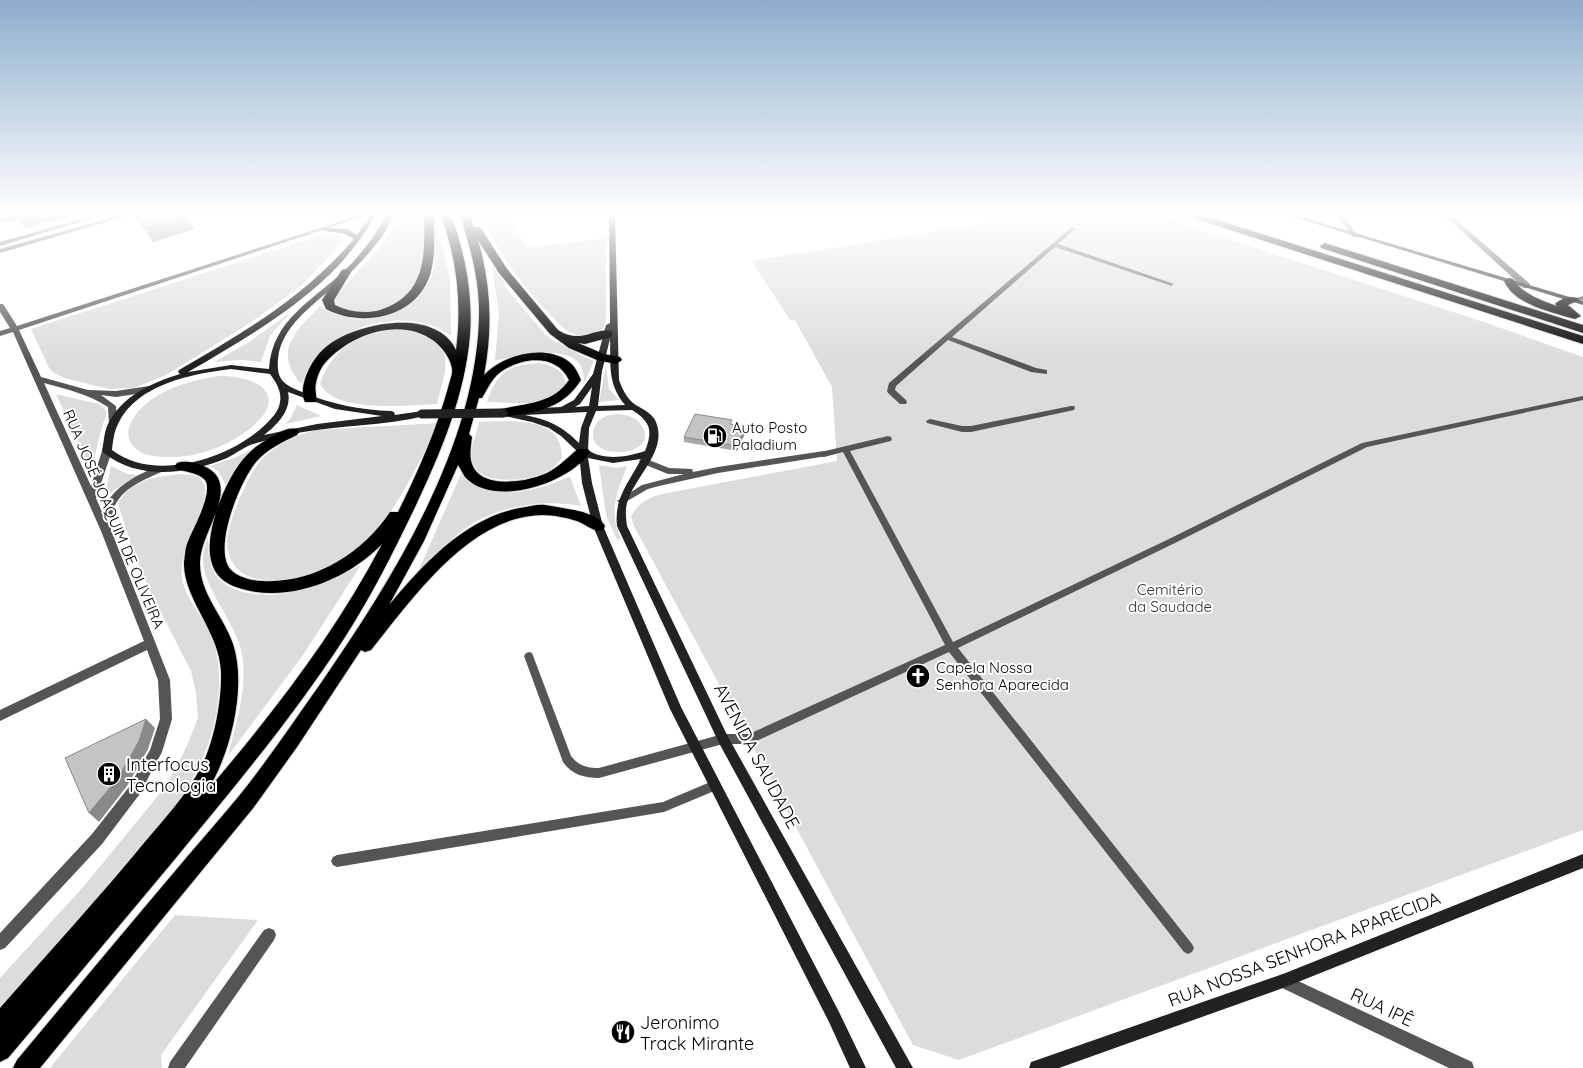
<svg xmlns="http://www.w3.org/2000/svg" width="1583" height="1068" viewBox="0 0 1583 1068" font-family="Quicksand,sans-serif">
  <rect width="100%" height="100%" fill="#fff"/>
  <g fill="#dcdcdc">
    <path d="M402 213H423C424 255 427 304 373 312 360 314 347 312 336 303L335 296 385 242Z"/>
    <path d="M479 213H507L526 248 606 238V318L604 327C595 336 580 338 569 332 561 327 555 320 549 313 519 284 498 250 479 213Z"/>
    <path d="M996 213H1148L1484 322 1583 357V830L959 1060 913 1045 634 526 631 517C638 503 647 498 662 494L837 461 832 387 795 320H790L752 261 994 222Z"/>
    <path d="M434 218 444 253 450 280 451 336C418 310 362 320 330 343 316 354 308 369 301 384 273 351 295 332 320 306 358 333 419 318 433 272 438 255 435 236 434 218Z"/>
    <path d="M328 233 339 234 344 238 343 242 300 287 250 323 166 375 134 388 109 389 64 378 54 373 49 368 31 329Z"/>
    <path d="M492 266 505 283V287L546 335 554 341 576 351V353L594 361 583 386C592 338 521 354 495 361L499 314Z"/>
    <path d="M291 312 270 336 261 362 242 360 214 362 249 342Z"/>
    <path d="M408 329C457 344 448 363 437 404 408 405 336 414 320 384 332 345 370 327 408 329Z"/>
    <path d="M538 363C566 366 578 388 547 399 529 406 506 402 487 402 497 373 507 365 538 363Z"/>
    <path d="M606 365 609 389 619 400 599 402Z"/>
    <path d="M220 376C263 376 290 399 247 431 225 447 196 458 169 457 157 457 142 456 133 446 128 440 127 432 130 425 143 393 189 380 220 376Z"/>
    <path d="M56 394 99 404 104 408 107 413C99 432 97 451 91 470Z"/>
    <path d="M297 405 321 416 285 424 290 419Z"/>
    <path d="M617 414C628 415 638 417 643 428 659 459 579 462 595 426 599 417 608 415 617 414Z"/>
    <path d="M512 421C538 423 562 427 562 458 557 464 552 470 544 473 526 481 477 487 472 460 469 449 477 433 479 422Z"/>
    <path d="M439 423C408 482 384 547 317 571 304 576 290 581 276 581 261 581 240 577 233 563 230 558 227 551 227 545 225 527 250 470 263 458 278 444 296 435 316 430Z"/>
    <path d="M266 442C245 458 238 463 228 489L218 471 210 466 236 457Z"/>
    <path d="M599 465 618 468 627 466C617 493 608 510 621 539L617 540 606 515Z"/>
    <path d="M111 466 127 474 139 475 113 491 107 497 105 494Z"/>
    <path d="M181 474C190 475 200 474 204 484 211 498 190 530 186 545 183 555 181 568 182 578 185 599 204 617 211 636 218 651 219 668 219 684 218 736 198 772 171 814L0 1013V978L84 886 166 786 186 748 198 718 196 693 191 671 152 595 134 554 118 504C129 480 157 476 181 474Z"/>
    <path d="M461 474C484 499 519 494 549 485 556 483 563 478 570 477L581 506C539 498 492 507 459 533 444 545 431 560 417 574Z"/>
    <path d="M208 536C208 547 208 559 213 570 217 581 228 587 239 591 281 603 325 585 361 565L303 655 228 756C236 723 248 688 242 654 237 623 202 588 203 558 203 551 206 543 208 536Z"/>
    <path d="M175 915 258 920 161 1055 162 1068H50Z"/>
  </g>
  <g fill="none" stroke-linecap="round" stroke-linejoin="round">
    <g stroke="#dbdbdb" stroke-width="2">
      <g id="highway">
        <path d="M424 213H434C434 233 436 255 430 275 416 318 362 328 326 309L322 300 342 270 346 269 351 272 334 300 335 305C349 312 365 314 380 310 427 295 425 254 424 213Z"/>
        <path d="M440 213H450C465 252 473 293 470 335 465 395 441 452 416 505 394 551 372 595 345 637 294 716 234 787 175 859 119 926 64 992 8 1058L0 1062V1008C48 953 98 899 144 843 164 819 187 795 201 767 214 743 222 700 221 672 220 632 183 599 184 562 185 557 185 549 187 544 192 530 214 493 205 480 199 473 186 472 177 469L175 466 177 463C188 459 212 466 218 478 230 502 199 537 200 564 200 594 224 617 233 644 247 686 231 754 207 791 273 713 335 634 382 544 347 580 288 604 239 588 225 584 214 575 211 560 204 531 227 475 247 455 255 446 266 440 275 435 282 431 289 427 297 429L299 432 297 435C282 442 266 450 256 462 240 481 213 547 230 569 237 577 252 581 262 581 313 584 362 554 390 512H398C418 472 436 431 448 388 449 383 453 374 452 369 451 359 442 347 434 341 401 316 350 334 325 363 321 367 317 377 316 383 314 390 318 396 315 402H305C301 394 303 384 306 376 311 363 319 351 331 343 362 322 436 308 456 350 462 303 457 258 440 213Z"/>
        <path d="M459 213H469L474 227H480L507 269 558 330C581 345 594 327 611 331L613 334 611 337 585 344 578 343 604 354 620 357 622 360 616 364 597 360 569 348 550 334 499 273 478 240C491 284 493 329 484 375 503 355 543 344 568 361 575 366 578 373 581 380 562 410 536 412 503 417L498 416 496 413 498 410C524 403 552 405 569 380 556 352 518 357 497 375 490 382 487 390 482 398H479L469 434 472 437C471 446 469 456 472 464 481 490 528 482 547 473 559 467 568 457 578 449H588L590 452C570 483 495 508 466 478 463 475 461 469 458 465L424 541 389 605C425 562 468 515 526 507 532 506 539 504 545 505 553 506 561 508 568 509 580 511 599 515 605 526L603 530 598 531C590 529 585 524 577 521 568 518 553 515 543 515 470 515 412 599 371 650L365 652 361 650 297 747 254 807 40 1068H13L17 1060C68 999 119 937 171 876 193 849 217 823 239 796 268 760 294 721 321 683 394 577 481 439 479 306 478 274 469 243 459 213Z"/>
        <path d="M1182 213H1196L1583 336V344L1184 215Z"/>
        <path d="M1325 243 1583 325V333L1321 248 1320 246Z"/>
        <path d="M1509 278 1513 279C1523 294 1540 300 1557 306L1555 304C1560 299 1571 296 1577 298L1579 300 1568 305 1581 316 1575 319 1571 318C1548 311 1514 304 1504 281Z"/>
      </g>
    </g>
    <g fill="#555" fill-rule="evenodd">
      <path d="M102 213H110L0 246V242Z"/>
      <path d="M1072 227 1075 229 1074 230 1058 244 1174 284 1171 286 1169 285 1055 247 952 337 1036 368 1047 370V374L1031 372 948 340 896 386 895 390 906 400 907 402 906 404H900L888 393 887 391 889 383Z"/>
      <path d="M1583 396V400L1367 447 1175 543 958 648 1192 944 1194 948 1192 952 1188 954 1184 952 949 652 750 744H723L599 778C585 778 572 775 563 762L524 656 526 653 529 652 532 653 571 756C579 766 587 768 599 768L723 734H749L945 645 843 452 824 457 821 456 820 454 821 452 888 436 891 437 892 439 891 441 850 451 953 642 1169 539 1362 443Z"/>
      <path d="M1071 406H1074L1075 408 1074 410 971 432H962L927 423 926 421 930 419 962 426H971Z"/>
      <path d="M715 780 719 781 721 785 719 789 664 812 337 867 333 865 331 861 333 857 337 855 663 802Z"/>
    </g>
    <g fill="#555" fill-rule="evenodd">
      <path d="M128 213H137L0 253V249Z"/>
      <path d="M366 213H374L19 330 41 377 88 390 116 391 149 386 153 389 149 392 116 397 101 395 116 406 117 424 113 427 109 424 108 407C88 394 66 389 44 383L91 486 102 451 107 448 112 451 96 498 102 512C110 492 126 481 145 472 152 469 158 465 164 467L166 469 164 471C145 479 119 489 113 511 111 517 111 524 111 530L170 680 172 719 162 752 139 795 102 844 5 948 0 950V933L92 834 129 787 150 750 160 719 158 680 147 650 0 721V710L144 641 101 531 13 332 0 336V331L10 328 0 312V304H3L17 326Z"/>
      <path d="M1335 213H1341L1358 236 1357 237H1353Z"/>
      <path d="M1442 213H1448L1530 284V288H1524Z"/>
      <path d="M1583 296V300L1573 302 1569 300Z"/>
      <path d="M824 451 829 454 827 456 718 473 659 486 648 489 622 504 617 501 642 485 684 474H668L641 463 639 461 641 459 644 458 669 468 692 469 693 472 718 467Z"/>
      <path d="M269 928 274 930 276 935 274 940 185 1068H168L170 1062 264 930Z"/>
      <path d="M1283 974 1472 1062 1474 1068H1449L1278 986 1276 981 1278 976Z"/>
    </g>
    <g fill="#222" fill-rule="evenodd">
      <path d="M372 213H378C366 231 354 249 339 265 296 310 241 341 188 372L231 365 269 369C272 320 312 301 344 271 362 254 376 234 388 213H394C387 234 368 255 352 271 327 296 281 321 278 359 276 380 284 385 302 392 331 404 360 410 391 411L394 412 395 415 422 411 425 412 426 414 425 416C384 426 339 425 297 433 283 436 267 440 253 444 246 446 235 454 227 458 188 474 139 481 104 453L102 451C104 442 104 432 108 424 122 396 151 383 180 374L178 372 179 370C246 331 303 298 354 239 340 229 333 235 322 229L323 228 347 229 357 235ZM231 369 270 374C276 382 282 392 280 402 279 411 272 418 266 424 231 459 154 483 112 450 113 441 114 432 118 424 137 384 191 374 231 369ZM288 392 335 409 382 416 317 424 264 435C277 425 292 410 288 392Z"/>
      <path d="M609 213H615L619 380C622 388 626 397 633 403 641 409 652 412 656 422 668 451 634 477 627 503 625 511 626 518 627 526L727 735 913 1068H896L719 743 617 526C614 497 629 483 641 459L613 463 588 458 592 483 603 526 681 707 839 1012 866 1068H850L829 1022 670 709 593 526 582 483 579 453 561 436 549 428 532 422 500 415 499 413 503 410 517 413 518 410 521 409 561 407 574 400 593 374 606 325 610 323ZM610 339C611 365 607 383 625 405L598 406 602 371ZM592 387 589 406 575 407 580 404ZM632 410C651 422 653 431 645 451 627 457 604 461 588 450L589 428 596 411ZM587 412 581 428 579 443C562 426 549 420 525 415Z"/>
      <path d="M1280 213H1288L1583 301V305Z"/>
      <path d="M1583 854V868L1283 988 1059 1068H1029L1031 1062 1037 1060 1283 974Z"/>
    </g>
    <use href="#highway" fill="#000" fill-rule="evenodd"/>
    <path stroke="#222" stroke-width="9" d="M422 414 503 413"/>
  </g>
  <g fill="#a9a9a9">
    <path d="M0 213H81L26 228 18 220 1 223Z"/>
    <path d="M133 213H184L186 216 194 229 153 242 137 220Z"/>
    <path d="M732 424 746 431 737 451 684 442V437Z"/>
  </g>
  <g fill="#898989">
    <path d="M0 213H13L18 220 0 224Z"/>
    <path d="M16 213H81L26 228Z"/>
    <path d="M186 216 194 229 153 242 146 228Z"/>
    <path d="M745 426 746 431 737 451V446Z"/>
    <path d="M146 719 155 728 148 749 127 786 99 822 89 813Z"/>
  </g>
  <g fill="#c4c4c4" stroke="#898989">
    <path d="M134 213H184L186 216 146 228Z"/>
    <path d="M695 414 732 420 730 424 745 426 737 446 684 437Z"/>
    <path d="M146 719 139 741 118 778 89 813 65 758Z"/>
  </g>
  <linearGradient id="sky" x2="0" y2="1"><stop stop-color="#8cadcc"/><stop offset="0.59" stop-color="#fff"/><stop offset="1" stop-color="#fff" stop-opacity="0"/></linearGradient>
  <rect width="1583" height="362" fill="url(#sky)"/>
  <defs>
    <g id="fuel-disc" transform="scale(1.25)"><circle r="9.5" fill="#000" stroke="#fff"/><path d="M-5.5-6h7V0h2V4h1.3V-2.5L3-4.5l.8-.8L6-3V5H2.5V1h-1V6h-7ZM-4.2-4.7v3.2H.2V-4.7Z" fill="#fff"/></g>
    <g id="church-disc" transform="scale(1.25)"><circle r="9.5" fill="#000" stroke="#fff"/><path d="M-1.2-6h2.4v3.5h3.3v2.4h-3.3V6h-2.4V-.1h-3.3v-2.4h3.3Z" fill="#fff"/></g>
    <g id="building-disc" transform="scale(1.25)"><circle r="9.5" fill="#000" stroke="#fff"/><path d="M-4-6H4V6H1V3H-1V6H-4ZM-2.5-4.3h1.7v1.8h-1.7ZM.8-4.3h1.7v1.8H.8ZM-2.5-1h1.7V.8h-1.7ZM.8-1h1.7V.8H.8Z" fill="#fff"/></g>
    <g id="restaurant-disc" transform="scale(1.25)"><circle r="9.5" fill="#000" stroke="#fff"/><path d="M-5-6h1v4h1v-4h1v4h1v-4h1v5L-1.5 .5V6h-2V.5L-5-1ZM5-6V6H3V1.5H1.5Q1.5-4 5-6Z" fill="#fff"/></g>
  </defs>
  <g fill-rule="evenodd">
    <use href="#fuel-disc" x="715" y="436"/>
    <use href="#church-disc" x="918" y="676"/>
    <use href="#building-disc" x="109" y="774"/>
    <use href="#restaurant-disc" x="623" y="1032"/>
  </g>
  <g text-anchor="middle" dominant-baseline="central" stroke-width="4" stroke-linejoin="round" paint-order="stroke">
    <g font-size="15" fill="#000" stroke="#fff" text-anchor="start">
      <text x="732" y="427">Auto Posto<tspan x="732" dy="17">Paladium</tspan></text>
      <text x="936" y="667">Capela Nossa<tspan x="936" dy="17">Senhora Aparecida</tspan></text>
    </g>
    <g font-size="15" fill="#000" stroke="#fff">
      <text transform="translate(114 519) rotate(67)">RUA JOSÉ JOAQUIM DE OLIVEIRA</text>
    </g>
    <g font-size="15" fill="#333" stroke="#fff">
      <text x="1170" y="589">Cemitério<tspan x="1170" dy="17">da Saudade</tspan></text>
    </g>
    <g font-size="18" fill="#000" stroke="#fff">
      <text transform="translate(757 756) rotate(62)">AVENIDA SAUDADE</text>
      <text transform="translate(1304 949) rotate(-21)">RUA NOSSA SENHORA APARECIDA</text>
      <text transform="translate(1382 1007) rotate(25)">RUA IPÊ</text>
    </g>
    <g font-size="18" fill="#000" stroke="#fff" text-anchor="start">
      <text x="126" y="764">Interfocus<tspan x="126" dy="21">Tecnologia</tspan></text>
      <text x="640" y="1022">Jeronimo<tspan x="640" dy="21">Track Mirante</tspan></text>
    </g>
  </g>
</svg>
